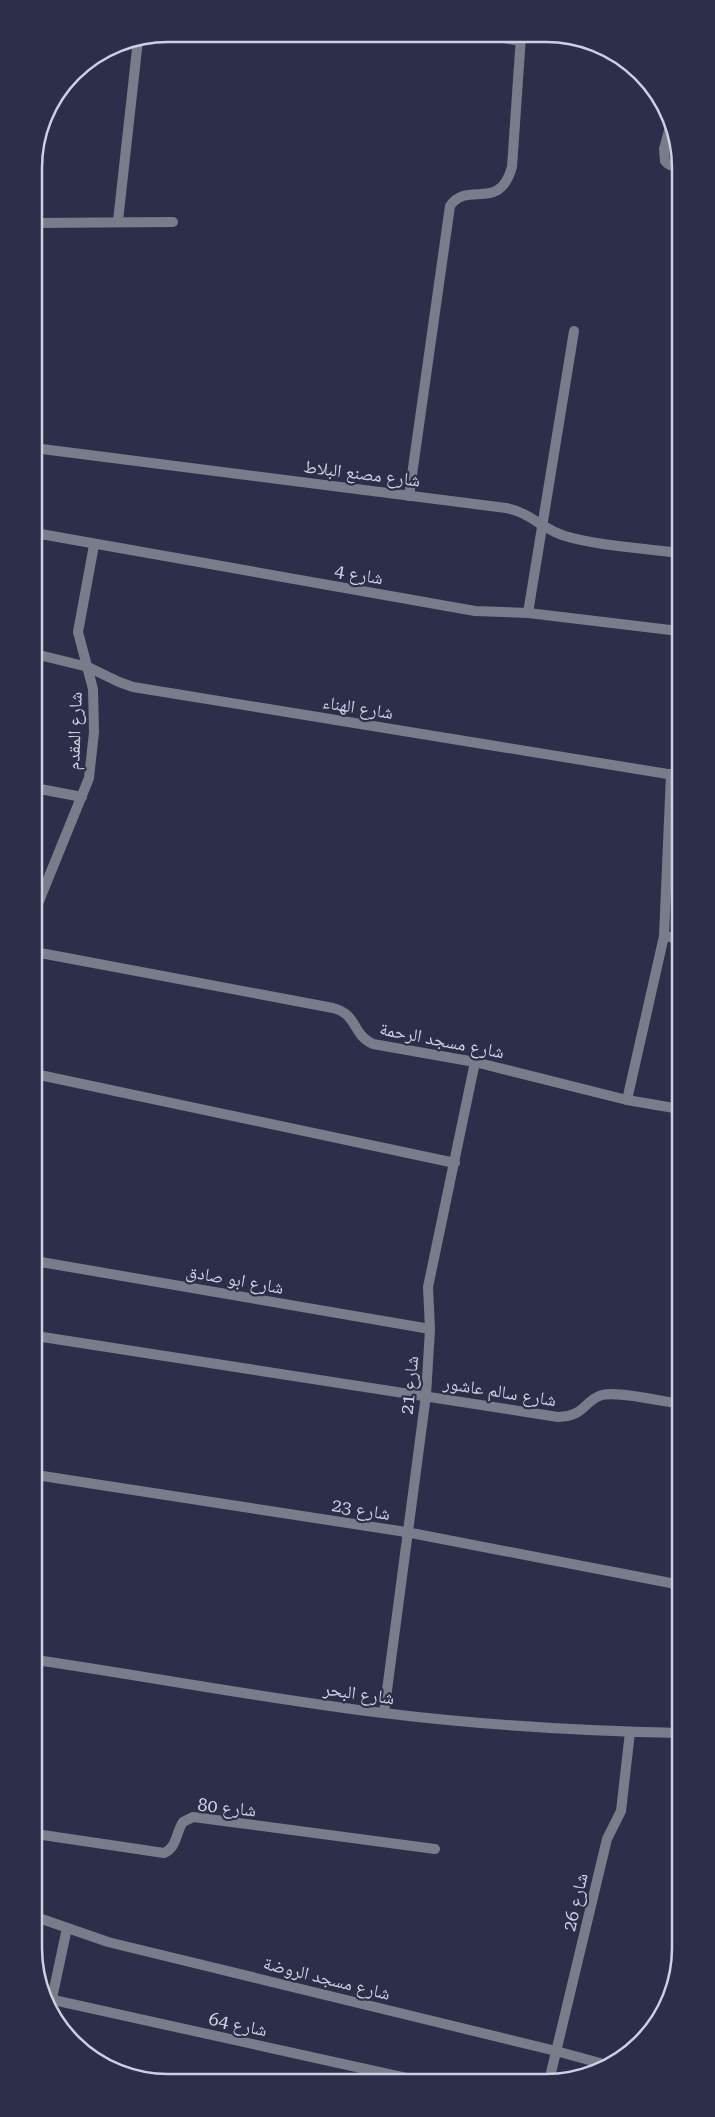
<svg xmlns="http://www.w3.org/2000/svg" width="715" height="2117" viewBox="0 0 715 2117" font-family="'Roboto Serif','Noto Naskh Arabic',serif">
  <rect width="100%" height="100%" fill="#2d2f4a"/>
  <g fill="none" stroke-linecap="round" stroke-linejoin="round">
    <g stroke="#7a7c8b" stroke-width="10">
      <path d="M491 36 521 41"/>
      <path d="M670 127 664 149 665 161 668 164 679 169"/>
      <path d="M118 221 138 40"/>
      <path d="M34 223 173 222"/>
      <path d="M34 448 506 508C531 513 542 529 565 536 598 546 644 548 679 553"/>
      <path d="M409 496 450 206C468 180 499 213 512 167L521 36"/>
      <path d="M35 533 475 611 528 613 679 631"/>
      <path d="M528 613 574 331"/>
      <path d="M35 654 88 667 119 682 133 687 680 776"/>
      <path d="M35 788 82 797"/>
      <path d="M35 911 89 778 94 732 93 689 78 632 94 545"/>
      <path d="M664 936 680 939"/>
      <path d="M35 952 333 1008C358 1014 352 1035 373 1044L475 1062 627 1100 680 1109"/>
      <path d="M35 1074 455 1163"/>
      <path d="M627 1100 664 936 671 774"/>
      <path d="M35 1261 430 1329"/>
      <path d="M36 1336 558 1417C586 1416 583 1401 602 1395 618 1391 662 1401 680 1404"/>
      <path d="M36 1475 406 1532 681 1585"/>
      <path d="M384 1713 426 1395 430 1329 428 1287 475 1062"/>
      <path d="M36 1834 164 1853C177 1848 176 1832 183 1822L193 1817 435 1849"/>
      <path d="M36 1917 108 1942 556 2051 611 2066"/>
      <path d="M49 1999 420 2081"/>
      <path d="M51 2003 67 1928"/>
      <path d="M549 2081 607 1839 621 1811 630 1732"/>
    </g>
    <path stroke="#7a7c8b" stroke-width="10" d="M36 1660C152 1677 267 1699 383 1713 481 1725 582 1731 681 1733"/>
  </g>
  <g text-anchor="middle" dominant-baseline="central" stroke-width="4.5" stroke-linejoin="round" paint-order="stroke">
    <g font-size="18" fill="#cdd0e2" stroke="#2d2f4a">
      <text transform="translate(362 473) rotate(7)">شارع مصنع البلاط</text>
      <text transform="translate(359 574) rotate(10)">شارع 4</text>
      <text transform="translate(358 707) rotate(9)">شارع الهناء</text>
      <text transform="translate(74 731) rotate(-88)">شارع المقدم</text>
      <text transform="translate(442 1040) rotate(11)">شارع مسجد الرحمة</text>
      <text transform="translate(235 1279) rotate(10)">شارع ابو صادق</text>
      <text transform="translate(409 1385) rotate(-84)">شارع 21</text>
      <text transform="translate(500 1391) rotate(9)">شارع سالم عاشور</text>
      <text transform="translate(361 1509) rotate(9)">شارع 23</text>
      <text transform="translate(359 1693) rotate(8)">شارع البحر</text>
      <text transform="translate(227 1807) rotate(6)">شارع 80</text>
      <text transform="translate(575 1902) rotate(-77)">شارع 26</text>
      <text transform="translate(327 1978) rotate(14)">شارع مسجد الروضة</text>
      <text transform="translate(238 2024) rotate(12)">شارع 64</text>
    </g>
  </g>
  <path d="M0 0H715V2117H0ZM168 42H546A126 126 0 0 1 672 168V1948A126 126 0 0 1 546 2074H168A126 126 0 0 1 42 1948V168A126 126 0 0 1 168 42Z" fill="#2d2f4a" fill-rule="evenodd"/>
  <path fill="none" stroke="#cdd0e2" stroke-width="2.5" d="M168 42H546A126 126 0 0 1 672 168V1948A126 126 0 0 1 546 2074H168A126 126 0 0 1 42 1948V168A126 126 0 0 1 168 42Z"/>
</svg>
